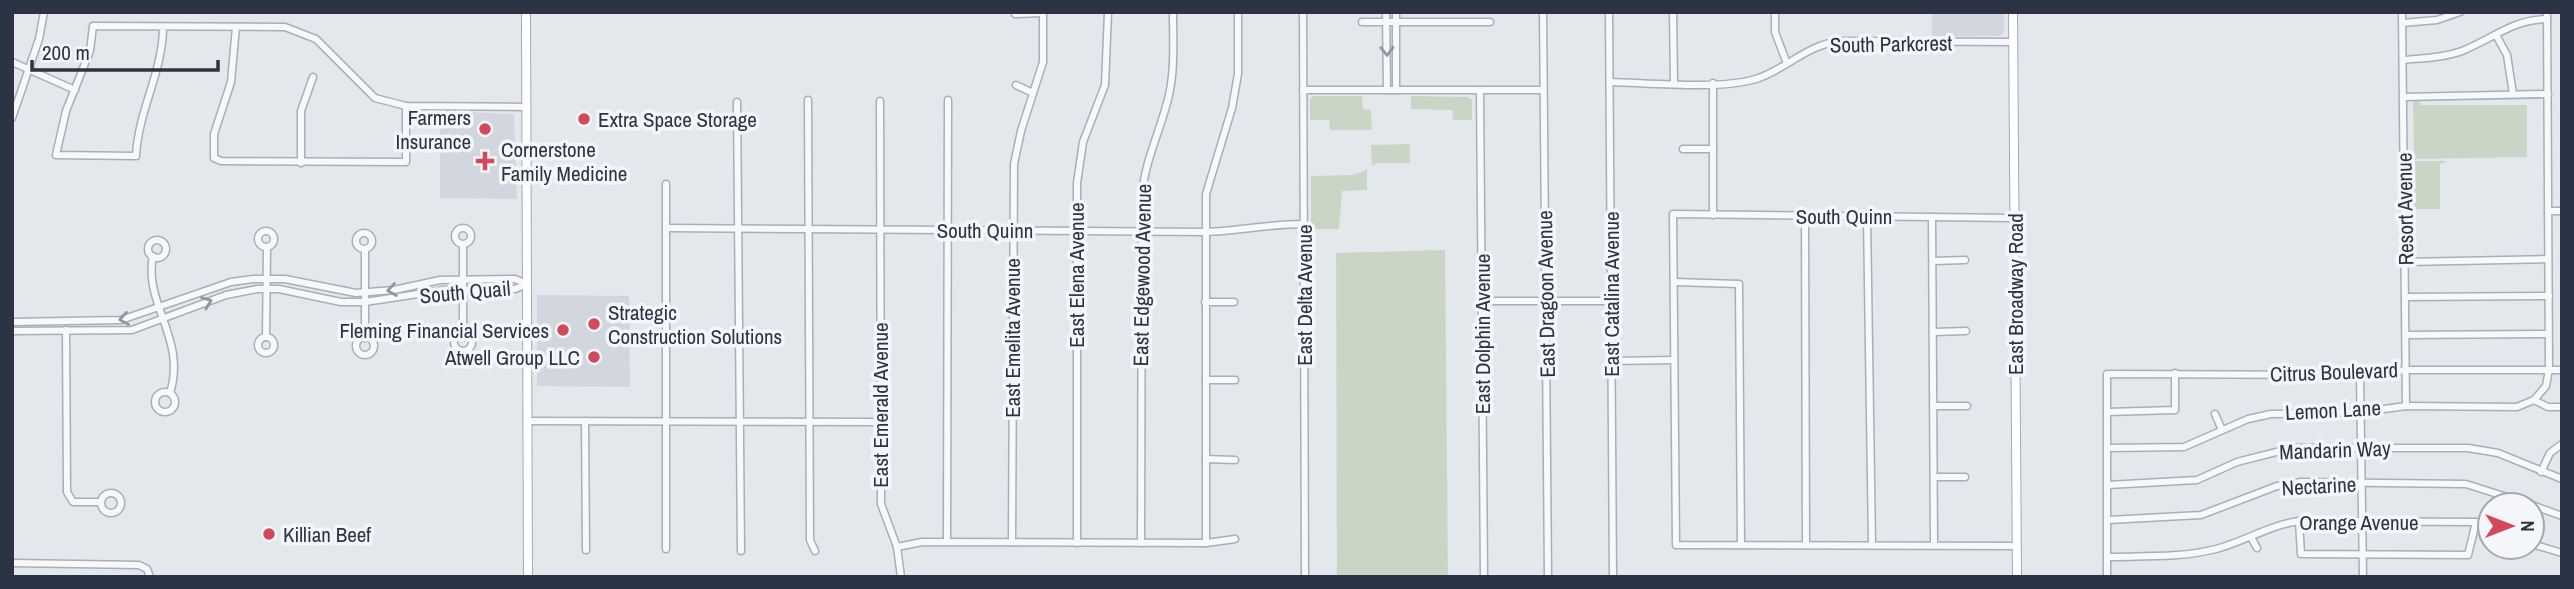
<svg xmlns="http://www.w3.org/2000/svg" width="2574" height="589" viewBox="0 0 2574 589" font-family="'Archivo Narrow',sans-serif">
  <rect width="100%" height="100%" fill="#e4e7ec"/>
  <g fill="#d2d6de">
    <path d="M1932 12H2004V32L2000 36H1932Z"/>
    <path d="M440 111 514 114 517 199 440 198Z"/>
    <path d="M537 295 629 296 630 387 537 386Z"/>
  </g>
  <g fill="#c9d6c5">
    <path d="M1313 96H1362L1363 109 1371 110 1372 130H1330L1329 120H1310V99Z"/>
    <path d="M1411 96 1468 97 1472 100V120H1453L1452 110 1411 109Z"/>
    <path d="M2413 100H2420L2421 105H2527V157L2414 159Z"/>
    <path d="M1410 144V163H1377L1372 166 1371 145Z"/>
    <path d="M2414 161H2447L2440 164V209H2414Z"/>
    <path d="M1367 170V190L1342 191 1339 229H1311V176L1352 175Z"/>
    <path d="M1445 250 1448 577H1337L1336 253Z"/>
  </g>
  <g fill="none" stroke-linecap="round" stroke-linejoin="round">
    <g stroke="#a9aeb7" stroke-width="9">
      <g id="minor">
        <path d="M1303 12 1305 577"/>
        <path d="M1386 12 1387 90"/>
        <path d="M1396 12V90"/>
        <path d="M1543 12 1548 577"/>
        <path d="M1609 12 1613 577"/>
        <path d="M1673 12 1674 83"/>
        <path d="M1775 12V32L1786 61"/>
        <path d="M2402 12 2406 406"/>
        <path d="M1015 14 1043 13"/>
        <path d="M1362 22H1490"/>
        <path d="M2402 23 2437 20 2460 12"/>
        <path d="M163 27C163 72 138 111 136 156L56 155 66 111 90 51 93 26 285 27 316 39 375 98 406 106 526 107"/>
        <path d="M236 27 231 82 214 134V158L221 161 406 162V106"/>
        <path d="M2496 35 2507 55 2513 94"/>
        <path d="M2403 60C2423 58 2443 58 2462 51 2492 39 2514 19 2547 19"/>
        <path d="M12 62 75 90"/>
        <path d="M1610 82C1651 83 1718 90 1756 79 1785 70 1806 45 1840 41L2013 42"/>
        <path d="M1713 83V215"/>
        <path d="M1016 85 1033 93"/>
        <path d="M1303 90H1543"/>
        <path d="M1480 90 1484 577"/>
        <path d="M2403 97 2548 94"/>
        <path d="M808 100 810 540 815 551"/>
        <path d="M880 101 881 504 897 547 901 577"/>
        <path d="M737 102 741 551"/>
        <path d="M12 118 39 39 44 12"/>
        <path d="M1683 149H1713"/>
        <path d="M301 163V111L313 77"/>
        <path d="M666 184V549"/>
        <path d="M2548 211H2562"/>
        <path d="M1805 216 1806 545"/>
        <path d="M1867 216 1872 545"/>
        <path d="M1932 217 1934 545"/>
        <path d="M2015 218 1673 214 1676 545 2017 546"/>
        <circle cx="463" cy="236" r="8"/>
        <path d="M666 228 1206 232C1239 231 1270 224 1303 224"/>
        <circle cx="266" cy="239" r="8"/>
        <circle cx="364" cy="241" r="8"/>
        <circle cx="157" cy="249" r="9"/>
        <path d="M365 250V338"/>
        <path d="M153 256C143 304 187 338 170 393"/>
        <path d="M1933 261 1965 260"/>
        <path d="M2406 262 2548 259"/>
        <path d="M1674 282 1739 284 1741 545"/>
        <path d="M2406 297 2549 296"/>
        <path d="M1482 301H1611"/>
        <path d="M1205 302H1234"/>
        <path d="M12 322 121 320 231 282 253 279H285L356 293 394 290 440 280 515 279 527 284"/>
        <path d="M66 330 67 492 73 502H101"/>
        <path d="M12 331 132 330 226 295 257 289H279L341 302H365L444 290 515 289 527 284"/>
        <path d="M1933 332 1966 331"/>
        <circle cx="463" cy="342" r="9"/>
        <path d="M463 334V245"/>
        <path d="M2407 335 2548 334"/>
        <circle cx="266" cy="345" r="8"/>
        <path d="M266 337 267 248"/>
        <circle cx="365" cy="346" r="9"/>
        <path d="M1611 361 1674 360"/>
        <path d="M2360 375 2363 577"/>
        <path d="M1206 380H1235"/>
        <circle cx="165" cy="402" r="10"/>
        <path d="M2534 400 2546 386 2549 369 2547 12"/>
        <path d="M1933 406H1967"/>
        <path d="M2107 412 2175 410V373"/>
        <path d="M2215 414 2222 430"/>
        <path d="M527 421 881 422"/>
        <path d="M585 421 586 550"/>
        <path d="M2107 448 2184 447 2248 419 2271 414 2362 412 2406 406 2517 407 2534 400 2548 407H2562"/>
        <path d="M1206 459 1235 460"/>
        <path d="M2541 472 2550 453 2562 444"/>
        <path d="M1934 477H1965"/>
        <path d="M2108 485 2197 480 2237 462 2292 448H2468L2498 453 2562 479"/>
        <circle cx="111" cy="503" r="10"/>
        <path d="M2532 505 2562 516"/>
        <path d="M2108 520 2201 515 2277 486 2301 482 2466 484 2532 505"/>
        <path d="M2299 521 2301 554 2468 555 2476 522"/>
        <path d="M2251 537 2257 548"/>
        <path d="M947 541 948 100"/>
        <path d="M1012 542 1014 164 1021 131 1043 62V12"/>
        <path d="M1077 543V183L1083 142 1105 85 1108 12"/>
        <path d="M1141 543 1142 195C1145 159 1161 130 1169 95 1175 68 1173 40 1173 12"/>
        <path d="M1206 543V194L1232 108 1238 74V12"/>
        <path d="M2532 544 2562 553"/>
        <path d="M897 547 922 542 1206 543 1235 539"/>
        <path d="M2514 552 2516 547"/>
        <path d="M2107 557C2143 556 2181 558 2216 549 2246 541 2267 526 2299 521L2476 522 2490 526"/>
        <path d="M12 563 139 565 147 569 150 577"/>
        <path d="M2107 576V374L2370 375 2406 370H2562"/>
      </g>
    </g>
    <g stroke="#a3abb8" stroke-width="10">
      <g id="major">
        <path d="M526 12 528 577"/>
        <path d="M2013 12 2017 577"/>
      </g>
    </g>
    <use href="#minor" stroke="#f7f8fa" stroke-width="6"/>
    <use href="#major" stroke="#fff" stroke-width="8"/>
  </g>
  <defs><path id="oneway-chevron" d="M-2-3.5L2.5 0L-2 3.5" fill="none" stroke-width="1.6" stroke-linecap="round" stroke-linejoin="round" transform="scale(1.75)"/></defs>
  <g stroke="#9196a0">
    <use href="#oneway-chevron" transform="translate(1387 51) rotate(89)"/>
    <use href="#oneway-chevron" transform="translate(392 290) rotate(171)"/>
    <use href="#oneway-chevron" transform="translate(207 302) rotate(-21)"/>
    <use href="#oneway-chevron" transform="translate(124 319) rotate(170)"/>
  </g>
  <g fill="#d1495b" stroke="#f4f6f9" stroke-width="2.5">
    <circle cx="584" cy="119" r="7"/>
    <circle cx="485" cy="129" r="7"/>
    <path d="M481.5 150.5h7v7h7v7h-7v7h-7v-7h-7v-7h7z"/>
    <circle cx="594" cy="324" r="7"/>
    <circle cx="563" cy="330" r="7"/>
    <circle cx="594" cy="357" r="7"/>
    <circle cx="269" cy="534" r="7"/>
  </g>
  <g text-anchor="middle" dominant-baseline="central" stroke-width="7" stroke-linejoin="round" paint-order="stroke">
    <g font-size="21" fill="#2b3445" stroke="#f4f6f9">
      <text transform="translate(1891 44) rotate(-1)">South Parkcrest</text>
      <text transform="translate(2405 209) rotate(-91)">Resort Avenue</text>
      <text x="1844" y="216">South Quinn</text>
      <text x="985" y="230">South Quinn</text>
      <text transform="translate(1076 275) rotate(-90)">East Elena Avenue</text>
      <text transform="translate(1142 275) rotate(-89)">East Edgewood Avenue</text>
      <text transform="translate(465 292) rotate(-5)">South Quail</text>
      <text transform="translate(1546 294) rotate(-91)">East Dragoon Avenue</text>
      <text transform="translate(1611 294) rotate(-90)">East Catalina Avenue</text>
      <text transform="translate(2015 294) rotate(-90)">East Broadway Road</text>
      <text transform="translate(1304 295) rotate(-90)">East Delta Avenue</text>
      <text transform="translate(1482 334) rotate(-90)">East Dolphin Avenue</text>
      <text transform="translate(1012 338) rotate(-90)">East Emelita Avenue</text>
      <text transform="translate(2334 372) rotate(-2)">Citrus Boulevard</text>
      <text transform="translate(880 405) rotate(-90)">East Emerald Avenue</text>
      <text transform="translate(2333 410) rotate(-3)">Lemon Lane</text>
      <text transform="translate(2335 450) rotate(-2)">Mandarin Way</text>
      <text transform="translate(2319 486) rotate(-3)">Nectarine</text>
      <text x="2359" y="522">Orange Avenue</text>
    </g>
    <g font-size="21" fill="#2b3445" stroke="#f4f6f9" text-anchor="start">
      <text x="471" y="117" text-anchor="end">Farmers<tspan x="471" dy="24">Insurance</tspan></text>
      <text x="598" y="119">Extra Space Storage</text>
      <text x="501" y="149">Cornerstone<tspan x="501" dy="24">Family Medicine</tspan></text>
      <text x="608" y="312">Strategic<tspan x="608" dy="24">Construction Solutions</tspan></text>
      <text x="549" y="330" text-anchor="end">Fleming Financial Services</text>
      <text x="580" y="357" text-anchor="end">Atwell Group LLC</text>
      <text x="283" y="534">Killian Beef</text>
    </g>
  </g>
  <rect width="2574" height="589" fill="none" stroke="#2b3445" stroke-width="28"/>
  <g transform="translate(2511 526) rotate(90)"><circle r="33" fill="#f4f6f9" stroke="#a4a8b1" stroke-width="2"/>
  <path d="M0-5L12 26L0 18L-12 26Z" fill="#d1495b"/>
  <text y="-10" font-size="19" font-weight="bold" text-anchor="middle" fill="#2b3445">N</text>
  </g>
  <path d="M32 60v10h186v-10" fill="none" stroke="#2b3445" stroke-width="3.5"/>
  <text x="42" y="60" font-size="21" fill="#2b3445" stroke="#f4f6f9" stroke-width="5" paint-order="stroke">200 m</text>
</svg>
